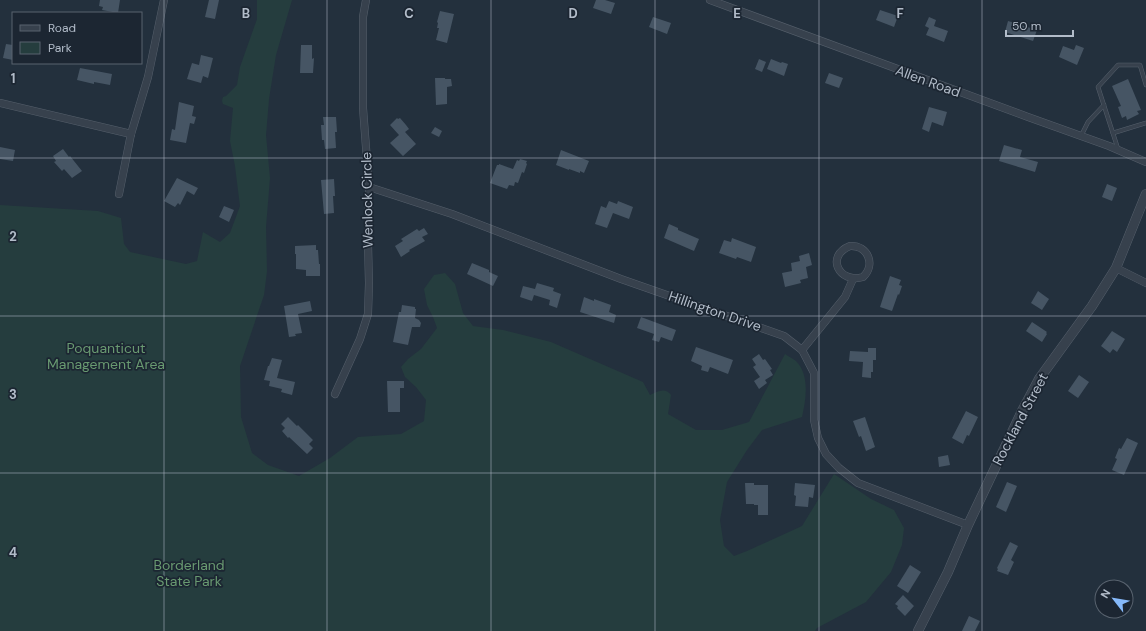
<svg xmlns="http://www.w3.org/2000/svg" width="1146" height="631" viewBox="0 0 1146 631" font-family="'DM Sans',sans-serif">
  <rect width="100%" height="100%" fill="#23303d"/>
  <path fill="#253d3e" d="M257 0H292L276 55 269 99 266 135 270 178 266 227 267 271 264 295 240 366 241 417 252 453 268 465 299 476 330 458 358 437 401 434 424 421 426 400 416 387 405 377 401 367 408 359 421 349 437 328 433 317 427 305 424 289 434 275 445 273 455 284 463 313 473 326 503 330 551 342 643 382 650 395C657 391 666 387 671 395L668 414 696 430H722L749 422 785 354C788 356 793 359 796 361 810 375 806 400 802 417L762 430 747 450 727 482 720 520 724 546 734 556 747 551 802 526 834 474 871 499 894 510 904 528 902 545 891 572 866 602 817 628 815 631H0V205L98 211 121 218 124 244 130 252 186 264 197 261 203 232 220 242 230 233 240 206 235 166 230 141 233 108 223 104 222 101 223 97 226 96 237 85 240 67 257 19Z"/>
  <g fill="#465564">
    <path d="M100 0H120L118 13 102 10 103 7 99 6Z"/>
    <path d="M209 0H219L215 19 205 17Z"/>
    <path d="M596 0H605L615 3 611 14 593 8Z"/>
    <path d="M880 10 898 16 894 27 876 20Z"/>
    <path d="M440 11 454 14 447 43 436 40 439 28H437L438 23 437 22Z"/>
    <path d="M653 17 671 23 667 34 649 27Z"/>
    <path d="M929 17 936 20 934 26 948 31 944 42 926 35 929 28 925 26Z"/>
    <path d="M1008 21 1037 30 1033 41 1005 32Z"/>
    <path d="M6 44 13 45V60L3 58Z"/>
    <path d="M301 45H312V59L314 58 313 73H300Z"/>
    <path d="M1076 45 1084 48 1077 65 1059 57 1063 46 1074 50Z"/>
    <path d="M201 55 213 58 208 78 203 76 201 83 187 79 192 63 199 65Z"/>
    <path d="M759 59 766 62 762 72 755 69Z"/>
    <path d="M771 59 781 63 782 62 788 64 784 76 767 69Z"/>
    <path d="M80 68 112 74 110 85 94 82V84L77 80Z"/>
    <path d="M829 73 843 78 839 88 825 83Z"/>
    <path d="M435 78H445V79H451L452 86 447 87V104L436 105Z"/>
    <path d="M1128 79 1141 110 1137 111 1139 114 1127 120 1126 116 1122 118 1118 107 1121 106 1112 86Z"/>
    <path d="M179 102 194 106 192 116 196 117 194 124 190 123 186 143 170 140 172 129 175 130Z"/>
    <path d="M929 107 947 112 943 126 932 122 929 132 922 129Z"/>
    <path d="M323 117H336L337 132H335L336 148 325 149 324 140H322L321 125H324Z"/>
    <path d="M397 118 398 119 400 118 406 125 409 129 405 132 416 144 403 156 390 143 399 135 390 125Z"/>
    <path d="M435 127 442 131 439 137 431 133Z"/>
    <path d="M1004 145 1022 150 1020 157 1038 162 1035 172 999 161Z"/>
    <path d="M0 147 15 150 13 161 0 159Z"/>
    <path d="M63 149 69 157 70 156 82 171 72 178 64 169 62 171 54 162 56 161 53 156Z"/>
    <path d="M561 150 589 161 584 173 580 171V173L569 169V170L556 165Z"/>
    <path d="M520 159 527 161 526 163 527 164 524 173 522 172 518 183 515 182 514 186 509 185 507 189 490 183 497 165H499V164L513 169 517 160 519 161Z"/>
    <path d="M177 178 198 188 194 195 187 191 180 205 178 203 175 207 164 201Z"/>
    <path d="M334 179 335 196H333L334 213 324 214 321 180Z"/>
    <path d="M1107 184 1117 188 1112 201 1102 197Z"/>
    <path d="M609 201 617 204 618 201 633 207 629 219 613 213 607 228 595 224 601 206 606 208Z"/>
    <path d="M224 206 234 210 229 222 219 217Z"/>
    <path d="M669 224 678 228V230L699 239 694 251 664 238Z"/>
    <path d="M424 228 428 234 422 237 425 241 409 250 410 251 401 257 395 246 403 241 401 239 417 229 419 231Z"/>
    <path d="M732 238 756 247 751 262 737 257 736 259 719 253 724 240 731 242Z"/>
    <path d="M316 245V250H318L319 264H320V276H306V270L296 269V254H295V246Z"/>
    <path d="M809 253 812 265 806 267 808 278 800 280 801 283 785 287 782 273 792 271 791 263 800 261 799 256Z"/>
    <path d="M472 263 489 270V272L498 276 493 286 467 274Z"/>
    <path d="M890 276 901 280 899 285 902 286 899 295 898 294 892 311 880 307Z"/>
    <path d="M537 283 554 288 553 291 561 294 557 308 549 305 550 300 534 295 532 301 520 297 523 286 535 289Z"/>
    <path d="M1038 291 1049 299 1042 310 1031 303Z"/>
    <path d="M584 297 594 301V299L611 305 609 312 616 315 614 323 580 312Z"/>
    <path d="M310 301 312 311 298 314 302 333 295 334 296 336 289 337 284 306Z"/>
    <path d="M402 305 415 307V309H416L415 318 419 320 421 323 420 327H412L408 345 393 342 399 312H401Z"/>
    <path d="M641 317 676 330 672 341 661 337 659 342 652 340 654 334 637 328Z"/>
    <path d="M1032 322 1047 332 1046 333 1047 334 1042 342 1026 331Z"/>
    <path d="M1112 331 1125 339 1117 352 1113 349 1110 353 1101 346Z"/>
    <path d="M696 347 733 360 728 374 710 367 708 372 701 370 702 366 691 361Z"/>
    <path d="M868 348H876V360H873V372H871V378L862 377 863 362 849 361 850 351 868 352Z"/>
    <path d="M759 354 763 360 765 359 772 369 770 370 773 375 765 380 767 383 759 389 754 381 760 377 753 367 756 365 752 359Z"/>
    <path d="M272 358 282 360 277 378 295 382 292 395 281 392 282 389 269 386 270 381 264 380 268 366H269Z"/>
    <path d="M1079 375 1089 382 1078 398 1068 391Z"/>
    <path d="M387 381H404V388H400V412H388Z"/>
    <path d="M966 411 978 417 969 436 967 435 963 444 952 438Z"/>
    <path d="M288 417 297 426 298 425 313 440 309 444 313 448 307 454 289 437 288 438 282 431 285 428 281 424Z"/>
    <path d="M865 417 875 447 866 451 861 436 859 437 853 421Z"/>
    <path d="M1127 438 1138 443 1124 475 1112 470 1117 459 1115 458 1119 448 1121 449Z"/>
    <path d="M948 455 950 465 939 467 938 457Z"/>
    <path d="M1007 482 1017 486 1006 512 996 507Z"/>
    <path d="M745 483H754V485H768V515H758V505H754V504H746Z"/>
    <path d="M795 483 815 485 813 498 809 497 808 507 795 506 796 496 794 495Z"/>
    <path d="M1010 542 1018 546 1011 560 1014 562 1008 575 997 571 998 569 997 568Z"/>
    <path d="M910 565 921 572 908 593 897 586Z"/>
    <path d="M903 595 914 606 905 616 897 608 898 606 895 604Z"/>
    <path d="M969 616 980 621 975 631H962Z"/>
  </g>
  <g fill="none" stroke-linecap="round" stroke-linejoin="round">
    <g stroke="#555f6b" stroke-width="4.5">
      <g id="service">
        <path d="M1113 133 1146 123"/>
        <path d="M1081 136 1088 122 1104 105"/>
        <path d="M1118 149 1098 87 1118 65H1140L1146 85"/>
      </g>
    </g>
    <g stroke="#555f6b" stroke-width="8">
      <g id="minor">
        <path d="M710 0 1028 117 1109 146 1146 162"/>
        <path d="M0 103 131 134"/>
        <path d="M369 187 452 214 621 279 784 336 802 350 814 373V420L818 438 826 454 839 468 858 483 968 525"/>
        <path d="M119 194 131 134 148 77 164 0"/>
        <path d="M850 246C868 245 876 265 863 277 839 284 825 256 850 246Z"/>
        <path d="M1116 268 1146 283"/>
        <path d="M802 350 845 297 853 279"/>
        <path d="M335 394 360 339 368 314 369 283 368 244 369 187 363 108V17L366 0"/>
      </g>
    </g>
    <g stroke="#555f6b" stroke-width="10">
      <path id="tertiary" d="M918 631 948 572 968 525 1023 409 1039 379 1092 306 1116 268 1146 194"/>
    </g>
    <use href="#service" stroke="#37414d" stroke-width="3.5"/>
    <use href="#minor" stroke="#37414d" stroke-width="7"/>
    <use href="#tertiary" stroke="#37414d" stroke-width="9"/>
  </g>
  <path fill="none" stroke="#b2bcc9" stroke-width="1" stroke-opacity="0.55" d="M164 0V631M327 0V631M491 0V631M655 0V631M819 0V631M982 0V631M0 158H1146M0 316H1146M0 473H1146"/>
  <g text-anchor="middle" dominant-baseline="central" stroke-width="3.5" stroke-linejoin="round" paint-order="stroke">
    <g font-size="14" fill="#b2bcc9" stroke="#1c2632">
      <text transform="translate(928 81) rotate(20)">Allen Road</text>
      <text transform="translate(367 200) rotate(-91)">Wenlock Circle</text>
      <text transform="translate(715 311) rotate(19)">Hillington Drive</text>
      <text transform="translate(1020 419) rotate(-62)">Rockland Street</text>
    </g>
    <g font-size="14" fill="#699a71" stroke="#1c2632">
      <text x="106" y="348">Poquanticut<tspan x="106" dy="16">Management Area</tspan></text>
      <text x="189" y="565">Borderland<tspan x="189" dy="16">State Park</tspan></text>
    </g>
  </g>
  <g font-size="13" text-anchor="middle" font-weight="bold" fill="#b2bcc9" stroke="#1c2632" stroke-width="3.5" stroke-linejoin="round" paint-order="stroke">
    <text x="246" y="18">B</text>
    <text x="409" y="18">C</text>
    <text x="573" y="18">D</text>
    <text x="737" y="18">E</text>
    <text x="900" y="18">F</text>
    <text x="13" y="83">1</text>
    <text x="13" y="241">2</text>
    <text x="13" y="399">3</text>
    <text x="13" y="557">4</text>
  </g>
  <rect x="12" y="12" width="130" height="52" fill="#1c2632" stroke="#58626e"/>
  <rect x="20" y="25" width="20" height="6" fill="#37414d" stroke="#58626e"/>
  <text x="48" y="32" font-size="12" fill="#b2bcc9">Road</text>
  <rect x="20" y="42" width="20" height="12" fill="#253d3e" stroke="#58626e"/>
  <text x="48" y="52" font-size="12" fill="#b2bcc9">Park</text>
  <g transform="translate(1114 599) rotate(301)"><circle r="19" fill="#1c2632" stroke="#58626e"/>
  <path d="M0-3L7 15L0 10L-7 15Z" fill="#86b9fa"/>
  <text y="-6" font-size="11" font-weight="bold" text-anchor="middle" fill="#b2bcc9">N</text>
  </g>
  <path d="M1006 30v6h67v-6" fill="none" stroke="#b2bcc9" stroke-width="2"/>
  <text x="1012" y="30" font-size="12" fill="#b2bcc9" stroke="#1c2632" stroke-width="3" paint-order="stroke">50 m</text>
</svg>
